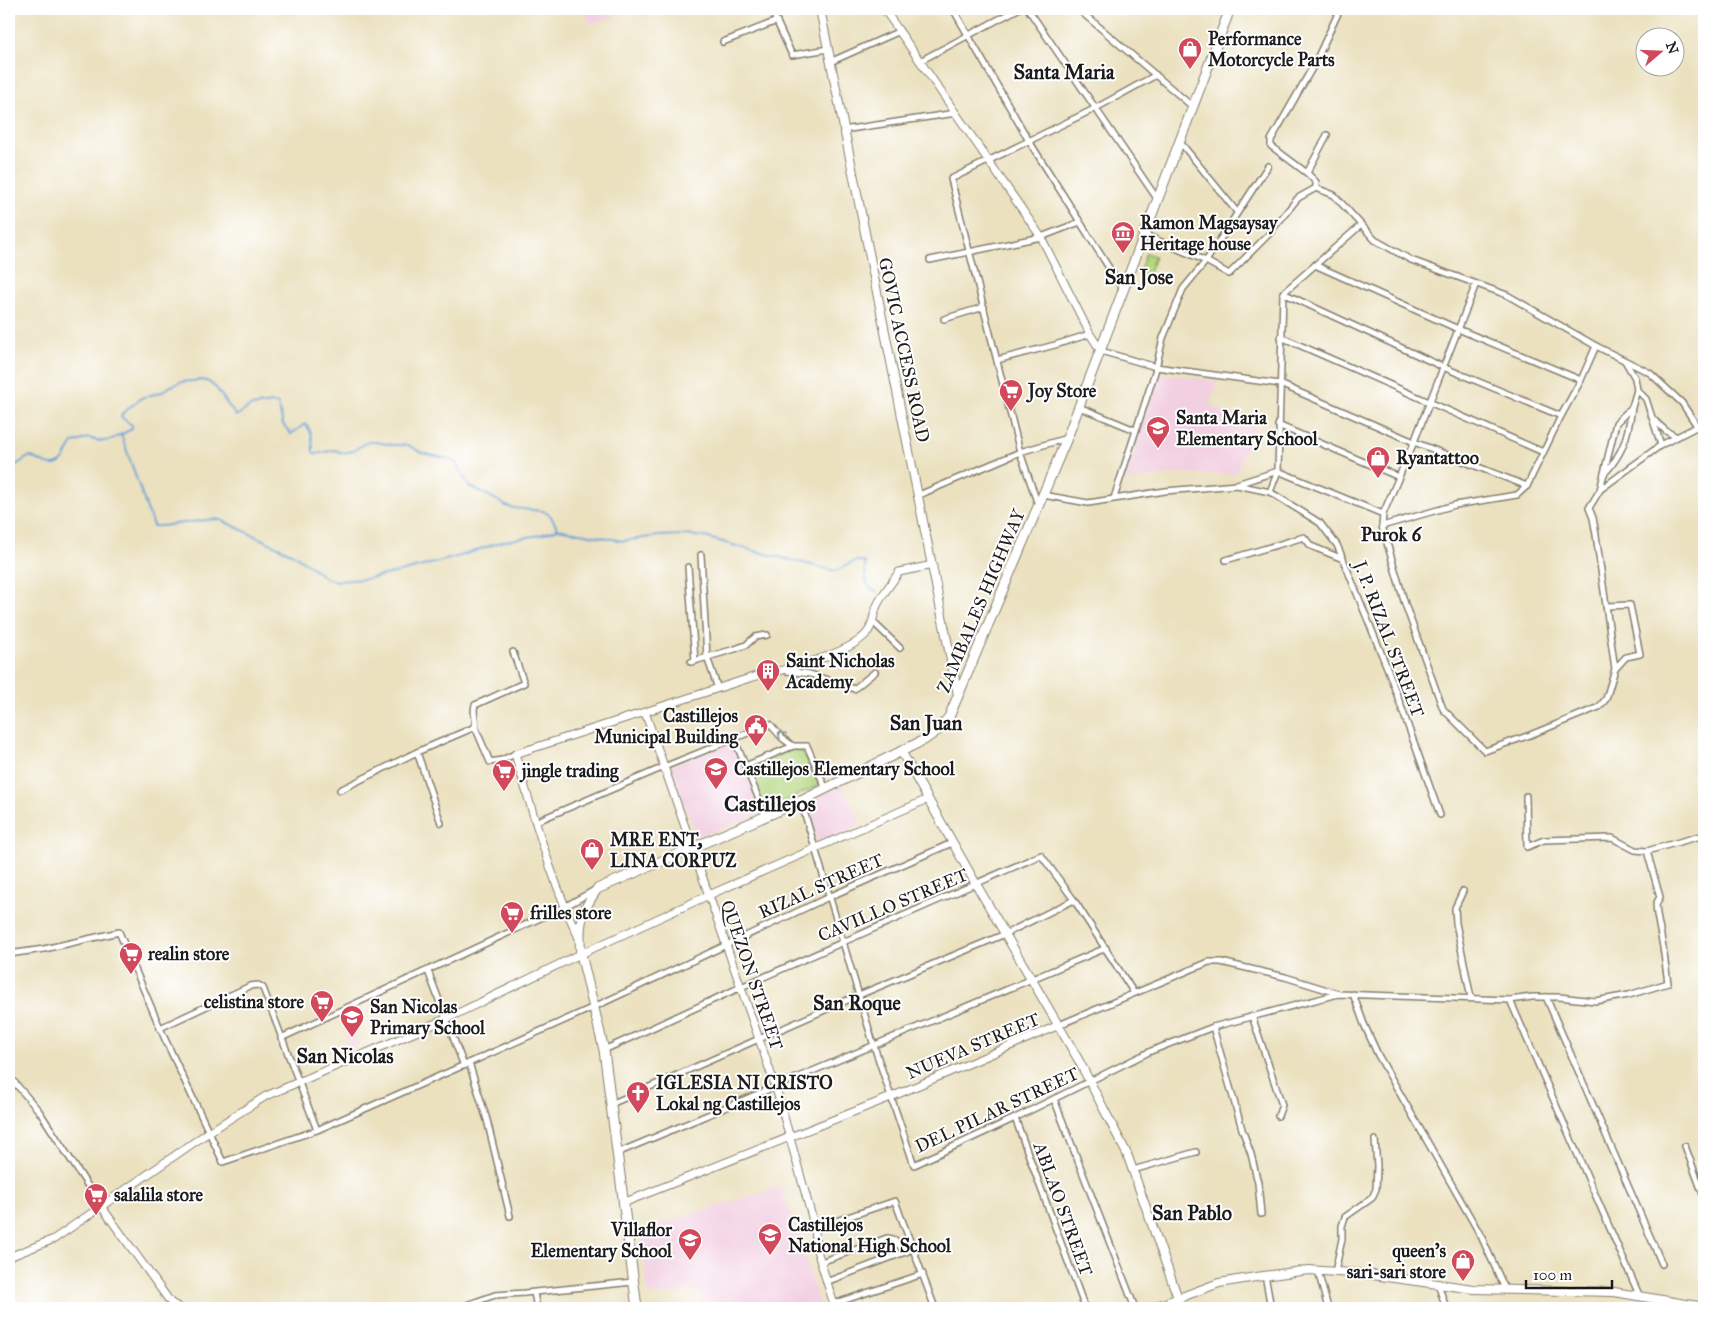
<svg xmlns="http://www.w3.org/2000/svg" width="1713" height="1317" viewBox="0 0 1713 1317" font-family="'IM FELL Great Primer',serif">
  <rect width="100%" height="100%" fill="#fff"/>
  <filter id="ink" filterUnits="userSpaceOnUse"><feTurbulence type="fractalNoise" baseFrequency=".02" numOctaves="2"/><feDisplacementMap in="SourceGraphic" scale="10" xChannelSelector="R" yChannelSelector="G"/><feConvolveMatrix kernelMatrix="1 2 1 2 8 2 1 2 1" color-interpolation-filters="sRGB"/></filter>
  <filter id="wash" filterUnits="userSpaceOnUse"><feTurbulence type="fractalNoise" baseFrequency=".0096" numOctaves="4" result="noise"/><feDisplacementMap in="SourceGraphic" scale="20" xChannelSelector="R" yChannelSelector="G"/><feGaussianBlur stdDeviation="1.12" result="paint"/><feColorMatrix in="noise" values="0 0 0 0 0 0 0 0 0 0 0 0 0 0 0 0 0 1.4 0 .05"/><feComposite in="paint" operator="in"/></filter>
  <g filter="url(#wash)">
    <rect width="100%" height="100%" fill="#ebe1bf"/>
    <g fill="#f2cfe1">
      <path d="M585 9H636L594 23H590Z"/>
      <path d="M1159 373 1218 381 1209 406 1256 423 1236 474H1175L1124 481Z"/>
      <path d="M733 741 762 814 697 837 670 766Z"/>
      <path d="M842 785 862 825 818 843 805 803Z"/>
      <path d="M354 1030 360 1043 350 1047 344 1034Z"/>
      <path d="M782 1186 821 1308H704L699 1291 648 1296 641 1230Z"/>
    </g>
    <g fill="#b2d57e" stroke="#67784d">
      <path d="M1146 253 1155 256 1147 278 1138 274Z"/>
      <path d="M793 749 803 752 819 785 765 811 747 769Z"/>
    </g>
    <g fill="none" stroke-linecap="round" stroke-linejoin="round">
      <g stroke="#66a1d6" stroke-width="2">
        <path d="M121 434 153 526H161L214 519 221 520 293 554 309 565 325 578 338 581 365 579 404 571 460 556 504 541 540 535 558 529 623 541 658 536 684 535 705 537 754 551 836 571C846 567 854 558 865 562 866 575 863 587 877 592"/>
        <path d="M9 467 16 465 30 456C41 461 56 473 65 457 68 452 69 448 73 443L89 438C107 446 115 437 132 429V425L121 417 123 413 141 398 162 392 169 387 181 382 202 380 209 382 216 388 236 416 251 406 273 403 278 404 283 424 291 434 305 424C314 433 312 442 313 452L316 454 335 450 343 453 353 451 367 442H375L392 445H408L422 453 449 459 456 463 469 486 495 499 506 506 512 508 543 511 550 515 558 529"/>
      </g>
    </g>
  </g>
  <g filter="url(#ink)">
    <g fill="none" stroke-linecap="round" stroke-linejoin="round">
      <g stroke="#847e6e" stroke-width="8">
        <g id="minor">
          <path d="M771 9 792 55 828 49"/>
          <path d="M953 9 1029 141 1123 290"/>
          <path d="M1028 9 1158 200"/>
          <path d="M1078 9 1193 107"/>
          <path d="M723 42 777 21"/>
          <path d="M920 61 1018 9"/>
          <path d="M830 62 900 31"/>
          <path d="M843 130 956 113"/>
          <path d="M1180 142 1237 212"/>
          <path d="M1307 173 1327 135"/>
          <path d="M1316 188V182L1307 173 1271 146V140L1315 63 1340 9"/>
          <path d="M1361 225 1283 293 1278 471 1383 514"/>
          <path d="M1145 235 1206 261 1229 274 1268 235 1298 198 1316 188 1334 195 1375 240 1411 260 1507 295 1596 346 1650 373 1682 403 1697 426"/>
          <path d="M930 260 1041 237 1080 222"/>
          <path d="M1315 265 1458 329 1581 380"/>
          <path d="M1476 284 1414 442 1383 514 1382 526 1405 604 1443 709 1485 751 1530 735 1599 707 1606 699 1615 669 1596 535 1593 518 1589 508 1600 490 1616 423 1632 407 1637 390 1635 378 1625 361"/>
          <path d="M1283 293 1443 367 1561 416"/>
          <path d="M944 319 984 307"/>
          <path d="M1281 337 1543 452"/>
          <path d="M1101 351 1156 367 1280 384 1414 442 1527 486"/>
          <path d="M997 360 1055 345 1090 334"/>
          <path d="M1637 390 1646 399 1661 445"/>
          <path d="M1079 407 1135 430"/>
          <path d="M1654 420 1666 431 1677 437"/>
          <path d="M1278 425 1399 477"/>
          <path d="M1604 474C1624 453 1628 435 1632 407"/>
          <path d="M1237 484 1278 471"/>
          <path d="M1601 489 1661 445 1704 423"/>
          <path d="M1270 492 1278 471"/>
          <path d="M919 495 1020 452 1067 438"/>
          <path d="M1043 495 1088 503 1165 491 1237 485 1270 492 1320 523 1337 545 1343 559 1388 670 1440 815"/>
          <path d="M1114 498 1155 372 1163 338 1183 289 1206 261 1268 166"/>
          <path d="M1038 505 1020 452 951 179 1096 108 1156 75"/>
          <path d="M1382 526 1455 505 1517 495 1527 486 1561 416 1581 380 1596 346"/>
          <path d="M701 555 707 657 718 689"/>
          <path d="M1226 560 1304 537 1311 546 1343 559"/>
          <path d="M688 567 695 661"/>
          <path d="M1606 606 1630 605 1640 654 1626 657 1615 669"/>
          <path d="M873 622 900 648"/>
          <path d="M691 662 735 649 746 645 755 637 767 635"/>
          <path d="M787 671 810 674 854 689 875 672"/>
          <path d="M475 727 490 762 502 760 515 754"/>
          <path d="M734 738 766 817"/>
          <path d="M417 752 441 823"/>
          <path d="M745 766 793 746H807L826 789"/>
          <path d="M340 790 417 752 475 727C477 719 472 713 475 705L524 683 513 652"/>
          <path d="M801 801 874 1046 914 1165 1015 1118 1151 1051 1213 1027 1338 994 1510 1000 1640 1297"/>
          <path d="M535 822 664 767 770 724 782 738 793 746"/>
          <path d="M1647 851 1704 835"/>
          <path d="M1463 891 1455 908 1456 923 1471 998"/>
          <path d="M9 954 44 949 119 932 164 1037 223 1162 317 1130 469 1063 594 1007 831 896 952 843"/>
          <path d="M428 971 464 1066"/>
          <path d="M1353 994 1364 1024 1378 1055 1481 1236 1505 1289"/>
          <path d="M1546 997 1662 1264"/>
          <path d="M1510 1000 1532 997H1559L1595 1001 1629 995 1668 983 1663 947 1657 915 1656 904 1660 897 1647 851 1635 850 1612 838 1544 840 1527 847 1526 796"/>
          <path d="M1252 1016 1282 1105 1278 1116"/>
          <path d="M1059 1025 1209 962H1221L1285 977 1337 993"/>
          <path d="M1213 1027 1242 1129 1251 1154 1258 1183 1261 1214"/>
          <path d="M160 1028 250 986 258 985 263 988 317 1130"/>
          <path d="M281 1038 564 907 593 891"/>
          <path d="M604 1050 741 987 1041 855 1074 900 1134 993"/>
          <path d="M469 1063 487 1120 510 1216"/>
          <path d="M9 1076 39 1111 101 1206"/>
          <path d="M1054 1099 1135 1308"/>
          <path d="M611 1104 859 995 1005 934 1074 900"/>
          <path d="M1015 1118 1085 1308"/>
          <path d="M1685 1146 1704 1197"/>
          <path d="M617 1153 1106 948"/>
          <path d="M1133 1170 1196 1152"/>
          <path d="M815 1228 895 1201 935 1308"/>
          <path d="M821 1262 887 1238 893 1239 906 1252"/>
          <path d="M1318 1271 1328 1308"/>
          <path d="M1335 1272 1342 1239V1226L1345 1217 1372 1198 1376 1189 1377 1166 1375 1140"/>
          <path d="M1265 1275 1271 1308"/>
          <path d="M826 1282 908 1251"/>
          <path d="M1438 1284 1446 1308"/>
          <path d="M534 1293 537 1308"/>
          <path d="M833 1304 923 1274"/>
          <path d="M458 1308 495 1295 525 1293 633 1282"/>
        </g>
      </g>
      <g stroke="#847e6e" stroke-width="9">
        <g id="tertiary">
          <path d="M884 9 1041 237 1090 334 1101 351"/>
          <path d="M645 712 776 1088 815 1228 816 1247 835 1308"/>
          <path d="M579 938C551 880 534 816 515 754L756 676C783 671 850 654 867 633 873 626 873 616 876 608 881 595 892 583 899 572L933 565"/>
          <path d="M623 1203 891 1097 1059 1025"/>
          <path d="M101 1206 171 1303 180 1308"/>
          <path d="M9 1257 54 1239 209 1132 266 1096 446 1019 572 958 709 895 928 799"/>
        </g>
      </g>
      <g stroke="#847e6e" stroke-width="10">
        <g id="secondary">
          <path d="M820 9 958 695"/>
          <path d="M901 751 976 884 1078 1059 1127 1154 1178 1298"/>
          <path d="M1152 1308 1219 1283 1256 1277 1309 1270 1365 1274 1474 1289 1614 1292 1704 1307"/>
        </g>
      </g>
      <g stroke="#847e6e" stroke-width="11">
        <path id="primary" d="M637 1308 604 1050 581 954C578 926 580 913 597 889L801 801 924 740 937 731 949 717 1067 438 1230 9"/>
      </g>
      <use href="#minor" stroke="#fff" stroke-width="5"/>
      <use href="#tertiary" stroke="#fff" stroke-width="7"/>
      <use href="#secondary" stroke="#fff" stroke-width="8"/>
      <use href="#primary" stroke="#fff" stroke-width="9"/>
    </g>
    <defs><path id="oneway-chevron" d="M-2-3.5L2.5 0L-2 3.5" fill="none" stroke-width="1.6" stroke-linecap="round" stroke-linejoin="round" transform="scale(1.25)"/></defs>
    <use stroke="#999" href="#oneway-chevron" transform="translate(781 735) rotate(-136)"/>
  </g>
  <defs>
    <g id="shop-pin" transform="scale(1.25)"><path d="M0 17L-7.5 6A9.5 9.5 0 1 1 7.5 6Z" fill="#d1495b" stroke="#fff"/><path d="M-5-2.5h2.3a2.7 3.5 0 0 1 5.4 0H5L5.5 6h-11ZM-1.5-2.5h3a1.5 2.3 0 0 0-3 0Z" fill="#fff"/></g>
    <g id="museum-pin" transform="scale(1.25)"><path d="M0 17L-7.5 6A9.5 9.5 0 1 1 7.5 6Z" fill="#d1495b" stroke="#fff"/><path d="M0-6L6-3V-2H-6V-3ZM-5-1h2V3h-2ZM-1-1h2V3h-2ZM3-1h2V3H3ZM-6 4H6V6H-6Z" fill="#fff"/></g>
    <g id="supermarket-pin" transform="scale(1.25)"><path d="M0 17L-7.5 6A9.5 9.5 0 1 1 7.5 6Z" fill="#d1495b" stroke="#fff"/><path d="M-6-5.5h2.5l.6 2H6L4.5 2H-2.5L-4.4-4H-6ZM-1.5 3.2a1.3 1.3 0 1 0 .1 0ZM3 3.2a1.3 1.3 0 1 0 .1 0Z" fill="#fff"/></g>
    <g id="school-pin" transform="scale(1.25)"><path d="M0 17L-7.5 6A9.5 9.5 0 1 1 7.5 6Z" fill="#d1495b" stroke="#fff"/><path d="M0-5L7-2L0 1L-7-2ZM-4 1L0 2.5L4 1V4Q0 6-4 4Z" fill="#fff"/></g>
    <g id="building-pin" transform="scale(1.25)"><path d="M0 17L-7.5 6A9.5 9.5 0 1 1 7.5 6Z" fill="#d1495b" stroke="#fff"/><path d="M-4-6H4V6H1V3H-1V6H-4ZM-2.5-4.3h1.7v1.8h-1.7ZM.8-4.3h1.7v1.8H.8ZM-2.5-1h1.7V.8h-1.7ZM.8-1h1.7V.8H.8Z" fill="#fff"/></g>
    <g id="civic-pin" transform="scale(1.25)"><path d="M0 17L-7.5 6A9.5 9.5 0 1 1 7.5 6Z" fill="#d1495b" stroke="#fff"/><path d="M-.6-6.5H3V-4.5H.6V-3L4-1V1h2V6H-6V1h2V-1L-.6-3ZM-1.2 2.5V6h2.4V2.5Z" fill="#fff"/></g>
    <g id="church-pin" transform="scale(1.25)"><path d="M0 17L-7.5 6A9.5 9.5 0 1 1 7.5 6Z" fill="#d1495b" stroke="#fff"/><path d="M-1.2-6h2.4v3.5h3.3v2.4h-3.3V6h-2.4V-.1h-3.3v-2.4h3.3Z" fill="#fff"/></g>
  </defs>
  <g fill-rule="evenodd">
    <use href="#shop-pin" x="1190" y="49"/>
    <use href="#museum-pin" x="1123" y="233"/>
    <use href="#supermarket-pin" x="1011" y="391"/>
    <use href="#school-pin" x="1158" y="428"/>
    <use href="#shop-pin" x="1378" y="458"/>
    <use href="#building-pin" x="768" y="671"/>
    <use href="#civic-pin" x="756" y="726"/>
    <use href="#school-pin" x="716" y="769"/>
    <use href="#supermarket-pin" x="504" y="771"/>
    <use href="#shop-pin" x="592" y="850"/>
    <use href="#supermarket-pin" x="512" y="913"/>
    <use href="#supermarket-pin" x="131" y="954"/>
    <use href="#supermarket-pin" x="322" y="1002"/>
    <use href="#school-pin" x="352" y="1017"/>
    <use href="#church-pin" x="638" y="1093"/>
    <use href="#supermarket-pin" x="96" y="1195"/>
    <use href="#school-pin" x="770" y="1235"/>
    <use href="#school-pin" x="690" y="1240"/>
    <use href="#shop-pin" x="1463" y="1261"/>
  </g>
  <g text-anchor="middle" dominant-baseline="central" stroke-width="4" stroke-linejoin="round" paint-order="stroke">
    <g font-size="18" font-weight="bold" fill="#1c1c1c" stroke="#fff" text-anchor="start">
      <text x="1208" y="39">Performance<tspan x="1208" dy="21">Motorcycle Parts</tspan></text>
      <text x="1140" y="223">Ramon Magsaysay<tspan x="1140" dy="21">Heritage house</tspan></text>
      <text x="1028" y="391">Joy Store</text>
      <text x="1176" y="418">Santa Maria<tspan x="1176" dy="21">Elementary School</tspan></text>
      <text x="1396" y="458">Ryantattoo</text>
      <text x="786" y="661">Saint Nicholas<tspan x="786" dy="21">Academy</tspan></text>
      <text x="738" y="716" text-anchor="end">Castillejos<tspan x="738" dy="21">Municipal Building</tspan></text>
      <text x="734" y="769">Castillejos Elementary School</text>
      <text x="522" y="771">jingle trading</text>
      <text x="610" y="840">MRE ENT,<tspan x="610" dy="21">LINA CORPUZ</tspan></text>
      <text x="530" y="913">frilles store</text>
      <text x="148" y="954">realin store</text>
      <text x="304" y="1002" text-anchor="end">celistina store</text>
      <text x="370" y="1007">San Nicolas<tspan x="370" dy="21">Primary School</tspan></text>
      <text x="656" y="1083">IGLESIA NI CRISTO<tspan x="656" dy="21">Lokal ng Castillejos</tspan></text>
      <text x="114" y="1195">salalila store</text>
      <text x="788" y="1225">Castillejos<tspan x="788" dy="21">National High School</tspan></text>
      <text x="672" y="1230" text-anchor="end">Villaflor<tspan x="672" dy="21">Elementary School</tspan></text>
      <text x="1446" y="1251" text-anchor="end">queen's<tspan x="1446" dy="21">sari-sari store</tspan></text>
    </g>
    <g font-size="18" fill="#1c1c1c" stroke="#fff">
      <text transform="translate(904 350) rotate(78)">GOVIC ACCESS ROAD</text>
      <text transform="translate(981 601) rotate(-67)">ZAMBALES HIGHWAY</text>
      <text transform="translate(1389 639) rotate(69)">J. P. RIZAL STREET</text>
      <text transform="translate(821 886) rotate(-24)">RIZAL STREET</text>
      <text transform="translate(893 905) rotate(-23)">CAVILLO STREET</text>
      <text transform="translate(752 975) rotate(71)">QUEZON STREET</text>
      <text transform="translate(973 1046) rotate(-23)">NUEVA STREET</text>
      <text transform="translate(997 1110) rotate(-25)">DEL PILAR STREET</text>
      <text transform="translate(1063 1209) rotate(70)">ABLAO STREET</text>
    </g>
    <g font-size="19" font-weight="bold" fill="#1c1c1c" stroke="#fff">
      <text x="1391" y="534">Purok 6</text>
    </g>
    <g font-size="20" font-weight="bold" fill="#1c1c1c" stroke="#fff">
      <text x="1064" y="72">Santa Maria</text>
      <text x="1139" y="277">San Jose</text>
      <text x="926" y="723">San Juan</text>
      <text x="857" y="1003">San Roque</text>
      <text x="345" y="1056">San Nicolas</text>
      <text x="1192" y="1213">San Pablo</text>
    </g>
    <g font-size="22" font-weight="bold" fill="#1c1c1c" stroke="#fff">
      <text x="770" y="803">Castillejos</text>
    </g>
  </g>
  <rect width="1713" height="1317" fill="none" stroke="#fff" stroke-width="30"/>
  <g transform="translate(1660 52) rotate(71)"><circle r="24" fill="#ffffff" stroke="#a4a4a4"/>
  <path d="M0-4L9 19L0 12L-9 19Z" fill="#d1495b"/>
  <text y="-8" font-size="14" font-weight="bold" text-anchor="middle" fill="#1c1c1c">N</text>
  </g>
  <path d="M1526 1280v8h86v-8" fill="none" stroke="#1c1c1c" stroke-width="2.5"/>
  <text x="1533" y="1280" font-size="15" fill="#1c1c1c" stroke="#ffffff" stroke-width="4" paint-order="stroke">100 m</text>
</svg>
